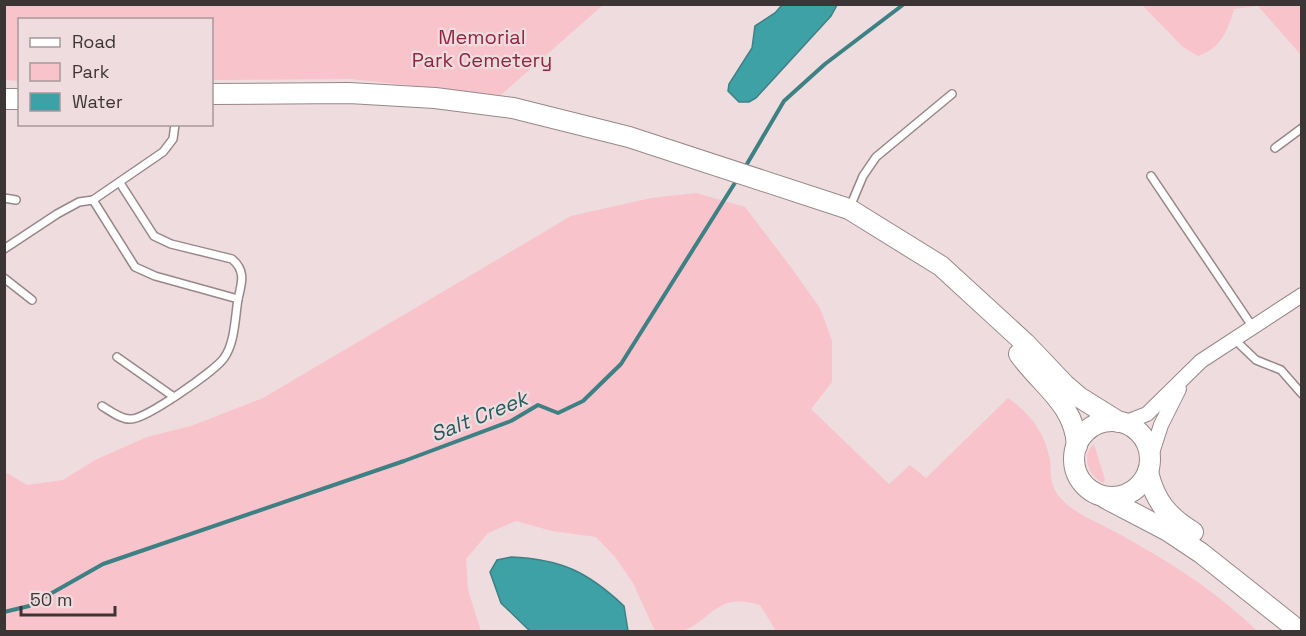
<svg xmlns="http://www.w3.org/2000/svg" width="1306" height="636" viewBox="0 0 1306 636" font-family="'Space Grotesk',sans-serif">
  <rect width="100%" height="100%" fill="#efdcde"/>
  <g fill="#f9c3cb">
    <path d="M4 5 5 4 603 5 501 95 350 79 212 80V20H20L19 81 5 80Z"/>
    <path d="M1142 5H1301V55L1258 6 1234 9C1228 31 1220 49 1198 56L1183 47Z"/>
    <path d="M696 193 745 207 790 266 820 308 832 341V382L811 409 889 484 910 465 926 478 1008 398C1030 413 1045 432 1050 460 1051 472 1050 485 1058 495 1073 514 1098 522 1119 534 1168 561 1218 592 1257 631H776L760 605C714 591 713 622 679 632 672 633 662 632 655 631L633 583 615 557 596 537 552 531 516 521 488 533 466 559 468 590 481 631H5V472L27 485 63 480 95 460 147 437 191 426 263 398 571 216 651 198Z"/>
    <path d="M1094 444 1105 480 1103 483C1089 476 1080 456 1094 444Z"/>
  </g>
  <g fill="#3ea1a6" stroke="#3d8184" stroke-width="1.5">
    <path d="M782 5H837L831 16 756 98 749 102H739L728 91 729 84 752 48 755 26 775 13Z"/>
    <path d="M511 557C561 559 588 572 624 606L628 631H530L501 603 490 572 497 560Z"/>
  </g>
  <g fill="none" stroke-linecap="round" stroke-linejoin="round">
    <g stroke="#3d8184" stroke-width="4">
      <path d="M744 169 784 101 825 64 904 4"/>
      <path d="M4 612 29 606 103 564 404 461 511 421 538 405 558 413 583 401 621 364 738 178"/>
    </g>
    <g stroke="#988789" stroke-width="10">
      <g id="service">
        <path d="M1275 148 1302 128"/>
        <path d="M1151 176 1252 326"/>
        <path d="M120 183 154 236 171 244 232 259C246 271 242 282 238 299"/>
        <path d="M4 198 16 200"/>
        <path d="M93 200 135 267 155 276 238 299C235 317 235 343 224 358 215 371 146 419 131 419 122 420 110 411 102 406"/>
        <path d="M850 207 863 176 876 157 952 94"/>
        <path d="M4 249 57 214 79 202 93 200 163 152 173 139 175 124"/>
        <path d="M4 278 32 300"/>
        <path d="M1233 338 1256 360 1281 370 1302 394"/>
        <path d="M117 357 174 397"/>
      </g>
    </g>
    <g stroke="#988789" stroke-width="16">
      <g id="minor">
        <path d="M1124 423 1147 414 1201 361 1302 295"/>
        <path d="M1150 459 1161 425 1179 389"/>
      </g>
    </g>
    <g stroke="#988789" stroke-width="22">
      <g id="secondary">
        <path d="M212 94 349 93 435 98 513 108 629 137 849 209 941 266 1025 343 1064 384 1079 397 1119 422"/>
        <path d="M4 99H20"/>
        <path d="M1019 354C1041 385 1075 404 1077 446"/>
        <circle cx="1112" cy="459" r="38"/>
        <path d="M1148 472C1155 501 1167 516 1193 532"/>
        <path d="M1105 498 1168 531 1201 553 1298 630"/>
      </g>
    </g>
    <use href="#service" stroke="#fff" stroke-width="7"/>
    <use href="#minor" stroke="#fff" stroke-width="14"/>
    <use href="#secondary" stroke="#fff" stroke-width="20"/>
  </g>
  <g text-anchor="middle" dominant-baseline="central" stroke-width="4.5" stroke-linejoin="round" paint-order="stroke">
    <g font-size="20" fill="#912543" stroke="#efdcde">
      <text x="482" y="37">Memorial<tspan x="482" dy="23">Park Cemetery</tspan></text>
    </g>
    <g font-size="21" font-style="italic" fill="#245b5e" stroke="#efdcde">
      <text transform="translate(479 416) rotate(-22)">Salt Creek</text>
    </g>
  </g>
  <rect width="1306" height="636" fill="none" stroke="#3c3536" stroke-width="12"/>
  <rect x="18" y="18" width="195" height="108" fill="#efdcde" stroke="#a7999b" stroke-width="1.5"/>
  <rect x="30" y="38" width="30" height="9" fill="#ffffff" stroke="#a7999b" stroke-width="1.5"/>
  <text x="72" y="48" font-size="18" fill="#3c3536">Road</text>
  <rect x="30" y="63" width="30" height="18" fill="#f9c3cb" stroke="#a7999b" stroke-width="1.5"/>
  <text x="72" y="78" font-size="18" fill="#3c3536">Park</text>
  <rect x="30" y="93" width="30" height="18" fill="#3ea1a6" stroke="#a7999b" stroke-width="1.5"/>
  <text x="72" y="108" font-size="18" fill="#3c3536">Water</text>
  <path d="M21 606v9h94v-9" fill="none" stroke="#3c3536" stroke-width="3"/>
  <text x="30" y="606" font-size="18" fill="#3c3536" stroke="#efdcde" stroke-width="4.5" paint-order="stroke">50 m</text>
</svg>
